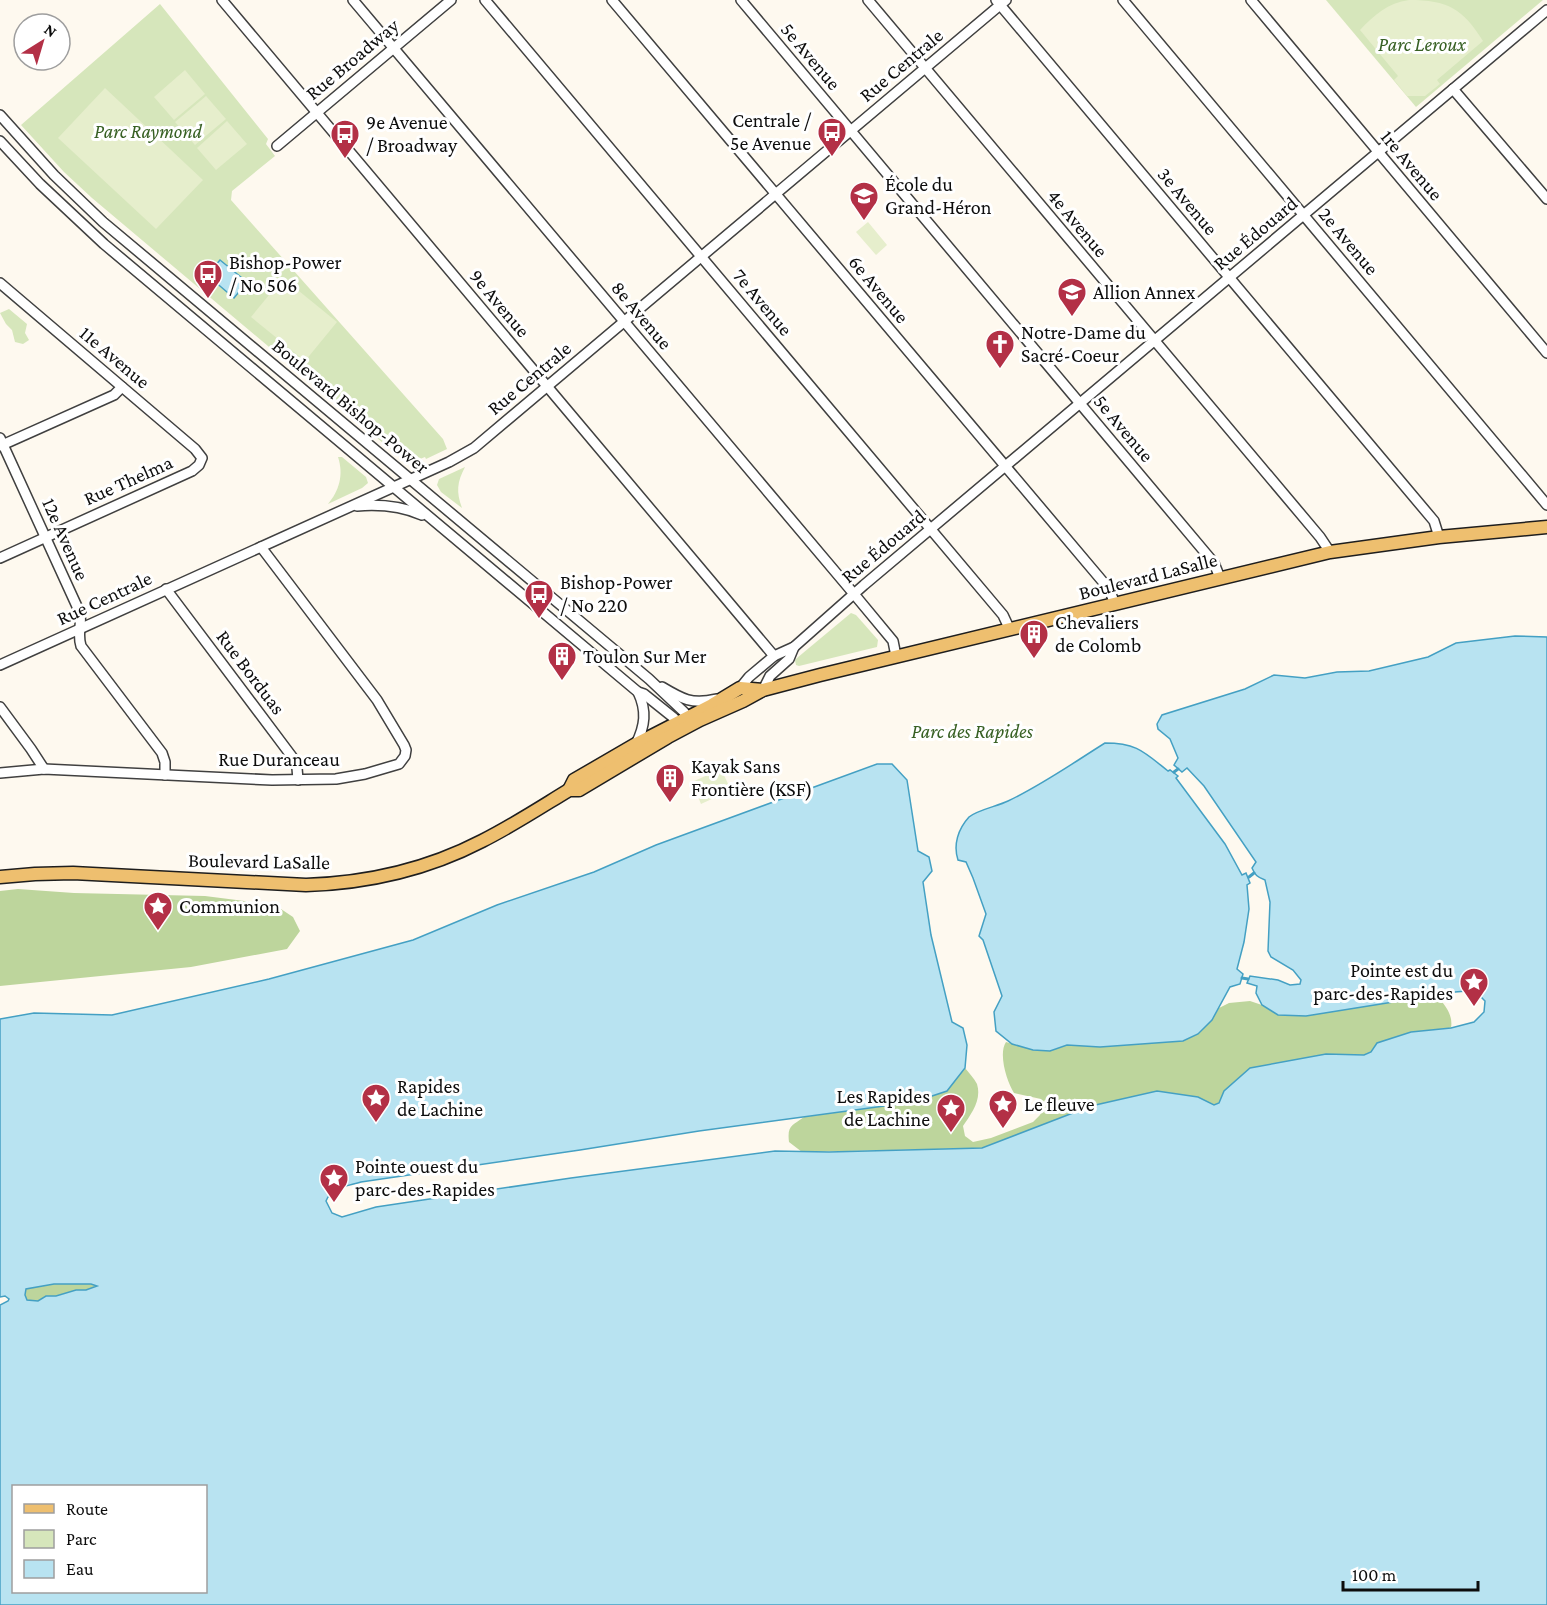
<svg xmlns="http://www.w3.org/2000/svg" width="1547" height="1605" viewBox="0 0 1547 1605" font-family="'Crimson Pro',serif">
  <rect width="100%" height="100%" fill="#fef9ef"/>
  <g fill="#d6e6bb">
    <path d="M1326 0H1543L1416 107Z"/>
    <path d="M160 4 268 139 266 144 275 156 232 191 231 200 443 439 447 449 426 459 425 457 420 459 421 461 414 465 408 464 92 198 64 172 21 125Z"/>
    <path d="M9 309 27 324 25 333 29 340 23 344 15 342 12 330 6 324 0 313Z"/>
    <path d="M338 457H342L366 477 368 483 362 488 328 504C339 491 344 475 338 457Z"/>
    <path d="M465 467C457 482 456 492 462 508L441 492 437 485 439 479Z"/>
    <path d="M851 613 856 615 878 640 877 647 799 666 796 665 795 660 797 658Z"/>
  </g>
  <g fill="#bdd59c">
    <path d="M18 889 74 893 205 896 275 905 293 917 300 931 287 949 191 967 0 986V891Z"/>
    <path d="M1412 999H1440C1447 1008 1453 1016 1451 1028L1411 1032 1377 1043 1371 1053 1364 1055 1326 1054 1214 1105 1198 1097 1157 1091 1091 1106 982 1148 802 1152 789 1142C787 1125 792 1126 804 1117L914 1102 946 1091 965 1068C969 1073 974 1078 977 1084 982 1100 971 1114 963 1126L965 1136 973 1142 991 1138 1033 1122 1040 1115 1044 1106 1041 1099 1014 1093C1007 1082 998 1054 1006 1042L1033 1050 1050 1051 1067 1045 1100 1047 1183 1041 1212 1020 1219 1008 1229 1003 1250 1001 1262 1005 1280 1015Z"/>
    <path d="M54 1284H91L98 1286 86 1290H76L56 1296H46L38 1301 27 1300 25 1295 26 1289Z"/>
  </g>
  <g fill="#e6eecc">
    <path d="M1409 0C1448 0 1463 9 1483 41L1437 80 1440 84 1425 96H1407L1394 80 1398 76 1360 30C1374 15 1388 3 1409 0Z"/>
    <path d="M185 70 205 94 174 120 154 97Z"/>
    <path d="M105 88 203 180 156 229 58 138Z"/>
    <path d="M206 96 226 119 195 145 175 122Z"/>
    <path d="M227 121 247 144 216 170 197 148Z"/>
    <path d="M868 222 887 245 876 255 856 232Z"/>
    <path d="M283 278 337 322 305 361 251 317Z"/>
    <path d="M721 769 731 790 701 804 692 782Z"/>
  </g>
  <g fill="#b8e3f1" stroke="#44a0c3" stroke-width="1.5" fill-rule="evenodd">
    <path d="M220 260 247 282 234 298 207 275Z"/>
    <path d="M1515 636 1547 637V1605H0V1305L8 1301 9 1299 5 1296 0 1297V1019L34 1013 112 1015 269 979 413 940 497 905 594 872 656 845 877 764H892L907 780 918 851 929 857 932 871 923 882 931 935 952 1022 963 1028 967 1045 965 1068 947 1091 914 1102 699 1131 580 1150 361 1182C349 1186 331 1187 326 1201L332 1213 342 1217 376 1207 571 1178 775 1151 829 1152 982 1148 1091 1106 1157 1091 1198 1097 1214 1105 1219 1103 1224 1091 1250 1068 1326 1054 1364 1055 1371 1052 1377 1043 1411 1032 1451 1028 1474 1022 1484 1012 1485 1001 1479 995 1467 991 1455 992 1440 999H1412L1306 1016 1278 1015 1262 1005 1256 993 1257 986 1247 983 1250 976 1278 980 1290 985 1300 984 1301 980 1293 970 1271 957 1268 951 1270 902 1265 880C1257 877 1255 875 1252 868L1256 862 1204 786 1187 768 1182 772 1174 765 1178 758 1170 739 1158 729 1157 724 1162 715 1245 689 1274 675 1305 678 1337 672 1369 671 1428 657 1456 643ZM54 1284H91L97 1286 86 1290H76L56 1296H46L38 1301 27 1300 25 1295 26 1289ZM206 1486V1592H14V1486Z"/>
    <path d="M1105 743C1137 743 1144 752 1168 771L1170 770 1178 776 1176 778 1225 844 1242 875 1246 873 1250 883 1247 885 1249 909 1244 942 1237 969 1243 974 1240 984 1230 987 1212 1020 1198 1034 1183 1041 1100 1047 1067 1045 1050 1051 1033 1050 1012 1044 996 1031 994 1012 1002 996 983 940 979 936 986 914 973 878 966 862 958 860C953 845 958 829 969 817 977 810 998 806 1008 801 1042 785 1073 763 1105 743Z"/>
  </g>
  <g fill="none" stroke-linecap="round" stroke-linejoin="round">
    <g stroke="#44a0c3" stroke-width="3">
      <path d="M1174 772 1178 769"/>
      <path d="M1249 877 1254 873"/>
      <path d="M1242 978 1248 979"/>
    </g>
    <g stroke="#404040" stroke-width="12">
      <g id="minor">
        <path d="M222 0 774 656"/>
        <path d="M353 0 854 594 893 641 896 656"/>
        <path d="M485 0 1003 615 1010 630"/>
        <path d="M612 0 1109 589 1115 604"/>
        <path d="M741 0 1214 563 1220 578"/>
        <path d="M868 0 1320 537 1330 552"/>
        <path d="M996 0 1434 521 1439 537"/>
        <path d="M1123 0 1547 505"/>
        <path d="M1251 0 1547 353"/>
        <path d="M1453 89 1547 199"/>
        <path d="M0 115 54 175 103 222 649 679 684 712 691 723"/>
        <path d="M0 141 40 184 104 244 638 692 644 694 674 718 680 728"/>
        <path d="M277 146 451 0"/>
        <path d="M0 283 195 449 202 458 199 465 192 471 0 558"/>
        <path d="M0 438 80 613C82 625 77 634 81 646L162 753 165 762V775"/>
        <path d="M0 446 114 395 122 387"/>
        <path d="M357 506C380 504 401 506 422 515"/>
        <path d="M166 589 293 758 297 768 298 780"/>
        <path d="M0 665 449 462 474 448 1006 0"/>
        <path d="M662 687C682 699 692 705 716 699"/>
        <path d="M740 688 749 677 774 656 794 647 864 585 1547 10"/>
        <path d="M763 690 770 676 789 659 794 647"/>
        <path d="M0 707 31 749 44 769"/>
        <path d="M636 744C645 726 647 711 638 692"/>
        <path d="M0 773 44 769 272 780 336 779 365 774 399 764 405 756 406 750 404 745 377 700 261 547"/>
      </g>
    </g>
    <g stroke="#1e1e1e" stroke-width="15">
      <g id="major">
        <path d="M569 790 574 780 636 744 712 705 740 688 763 690"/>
        <path d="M0 877 35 874 73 873 306 885C367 883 428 869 482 841 512 826 541 807 569 790H579L668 737 700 720 743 701 763 690 820 675 1330 552 1439 537 1547 527"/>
      </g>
    </g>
    <use href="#minor" stroke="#fff" stroke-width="9"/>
    <use href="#major" stroke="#eebf6f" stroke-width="12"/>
  </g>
  <defs>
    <g id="bus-pin" transform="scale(1.5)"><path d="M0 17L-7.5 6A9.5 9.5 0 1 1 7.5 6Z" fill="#b33046" stroke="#fff"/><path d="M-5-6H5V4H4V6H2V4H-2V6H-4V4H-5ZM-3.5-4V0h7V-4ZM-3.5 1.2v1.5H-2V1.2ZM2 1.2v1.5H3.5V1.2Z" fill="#fff"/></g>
    <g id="school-pin" transform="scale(1.5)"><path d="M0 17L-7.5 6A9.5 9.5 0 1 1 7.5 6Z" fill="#b33046" stroke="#fff"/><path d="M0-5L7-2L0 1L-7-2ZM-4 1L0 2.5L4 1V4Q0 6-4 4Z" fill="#fff"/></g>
    <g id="church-pin" transform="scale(1.5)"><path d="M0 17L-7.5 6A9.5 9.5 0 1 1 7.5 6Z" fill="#b33046" stroke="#fff"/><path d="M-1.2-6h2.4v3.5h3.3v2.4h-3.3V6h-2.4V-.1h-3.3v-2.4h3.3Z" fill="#fff"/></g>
    <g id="building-pin" transform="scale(1.5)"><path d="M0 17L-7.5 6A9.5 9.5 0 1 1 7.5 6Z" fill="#b33046" stroke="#fff"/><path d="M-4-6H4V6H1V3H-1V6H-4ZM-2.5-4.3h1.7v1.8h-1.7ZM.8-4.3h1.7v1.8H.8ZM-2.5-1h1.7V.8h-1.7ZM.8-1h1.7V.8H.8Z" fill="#fff"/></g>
    <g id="sight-pin" transform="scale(1.5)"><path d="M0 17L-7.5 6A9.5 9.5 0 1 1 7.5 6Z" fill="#b33046" stroke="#fff"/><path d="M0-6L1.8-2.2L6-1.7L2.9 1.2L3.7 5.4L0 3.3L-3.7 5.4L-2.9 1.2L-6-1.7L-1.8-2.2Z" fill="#fff"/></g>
  </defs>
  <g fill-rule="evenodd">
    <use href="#bus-pin" x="832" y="132"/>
    <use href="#bus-pin" x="345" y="134"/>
    <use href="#school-pin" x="864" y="196"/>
    <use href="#bus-pin" x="208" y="274"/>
    <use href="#school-pin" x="1072" y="292"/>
    <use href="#church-pin" x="1000" y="344"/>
    <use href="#bus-pin" x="539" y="594"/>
    <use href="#building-pin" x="1034" y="634"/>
    <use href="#building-pin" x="562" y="656"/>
    <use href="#building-pin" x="670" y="778"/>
    <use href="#sight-pin" x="158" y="906"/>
    <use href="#sight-pin" x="1474" y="982"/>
    <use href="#sight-pin" x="376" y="1098"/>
    <use href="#sight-pin" x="1003" y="1104"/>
    <use href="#sight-pin" x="951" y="1108"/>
    <use href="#sight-pin" x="334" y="1178"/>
  </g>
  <g text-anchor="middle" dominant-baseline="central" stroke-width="6" stroke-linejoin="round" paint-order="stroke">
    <g font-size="20" font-style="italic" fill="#376023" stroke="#fff">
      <text x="1422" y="44">Parc Leroux</text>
      <text x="148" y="131">Parc Raymond</text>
      <text x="972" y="731">Parc des Rapides</text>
    </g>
    <g font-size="20" fill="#0d0d0d" stroke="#fff">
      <text transform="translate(811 56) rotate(50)">5e Avenue</text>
      <text transform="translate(352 59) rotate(-40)">Rue Broadway</text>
      <text transform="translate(901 65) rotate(-40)">Rue Centrale</text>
      <text transform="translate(1412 165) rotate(50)">1re Avenue</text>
      <text transform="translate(1188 201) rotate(50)">3e Avenue</text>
      <text transform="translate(1078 223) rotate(50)">4e Avenue</text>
      <text transform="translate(1255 233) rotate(-40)">Rue Édouard</text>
      <text transform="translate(1349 241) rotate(50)">2e Avenue</text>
      <text transform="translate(879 289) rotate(50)">6e Avenue</text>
      <text transform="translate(763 302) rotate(50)">7e Avenue</text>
      <text transform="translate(500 303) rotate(50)">9e Avenue</text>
      <text transform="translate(642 315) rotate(50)">8e Avenue</text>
      <text transform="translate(115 357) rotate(40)">11e Avenue</text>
      <text transform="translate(529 378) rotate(-40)">Rue Centrale</text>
      <text transform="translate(351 406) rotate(40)">Boulevard Bishop-Power</text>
      <text transform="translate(1124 428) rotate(50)">5e Avenue</text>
      <text transform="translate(128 480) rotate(-24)">Rue Thelma</text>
      <text transform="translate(66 539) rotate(66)">12e Avenue</text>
      <text transform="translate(883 546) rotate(-40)">Rue Édouard</text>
      <text transform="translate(1148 576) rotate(-14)">Boulevard LaSalle</text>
      <text transform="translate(104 598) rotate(-25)">Rue Centrale</text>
      <text transform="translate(251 672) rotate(53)">Rue Borduas</text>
      <text x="279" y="759">Rue Duranceau</text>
      <text transform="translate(259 861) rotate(1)">Boulevard LaSalle</text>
    </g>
    <g font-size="20" fill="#0d0d0d" stroke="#fff" text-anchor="start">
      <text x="811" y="120" text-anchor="end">Centrale /<tspan x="811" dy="23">5e Avenue</tspan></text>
      <text x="366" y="122">9e Avenue<tspan x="366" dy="23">/ Broadway</tspan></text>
      <text x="885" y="184">École du<tspan x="885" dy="23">Grand-Héron</tspan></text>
      <text x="229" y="262">Bishop-Power<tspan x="229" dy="23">/ No 506</tspan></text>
      <text x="1093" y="292">Allion Annex</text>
      <text x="1021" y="332">Notre-Dame du<tspan x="1021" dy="23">Sacré-Coeur</tspan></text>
      <text x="560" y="582">Bishop-Power<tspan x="560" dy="23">/ No 220</tspan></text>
      <text x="1055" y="622">Chevaliers<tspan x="1055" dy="23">de Colomb</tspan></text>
      <text x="583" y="656">Toulon Sur Mer</text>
      <text x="691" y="766">Kayak Sans<tspan x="691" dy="23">Frontière (KSF)</tspan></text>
      <text x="179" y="906">Communion</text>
      <text x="1453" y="970" text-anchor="end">Pointe est du<tspan x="1453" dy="23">parc-des-Rapides</tspan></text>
      <text x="397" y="1086">Rapides<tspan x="397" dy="23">de Lachine</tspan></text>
      <text x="930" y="1096" text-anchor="end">Les Rapides<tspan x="930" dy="23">de Lachine</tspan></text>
      <text x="1024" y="1104">Le fleuve</text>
      <text x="355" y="1166">Pointe ouest du<tspan x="355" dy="23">parc-des-Rapides</tspan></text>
    </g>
  </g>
  <rect x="12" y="1485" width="195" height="108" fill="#ffffff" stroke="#9e9e9e" stroke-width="1.5"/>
  <rect x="24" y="1504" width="30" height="9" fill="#eebf6f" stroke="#9e9e9e" stroke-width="1.5"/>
  <text x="66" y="1515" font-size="18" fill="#0d0d0d">Route</text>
  <rect x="24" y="1530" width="30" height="18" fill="#d6e6bb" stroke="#9e9e9e" stroke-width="1.5"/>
  <text x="66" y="1545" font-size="18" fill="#0d0d0d">Parc</text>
  <rect x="24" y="1560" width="30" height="18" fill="#b8e3f1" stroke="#9e9e9e" stroke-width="1.5"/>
  <text x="66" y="1575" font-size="18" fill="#0d0d0d">Eau</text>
  <g transform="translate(42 42) rotate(37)"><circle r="28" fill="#ffffff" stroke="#9e9e9e" stroke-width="1.5"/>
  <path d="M0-4.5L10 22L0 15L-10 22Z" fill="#b33046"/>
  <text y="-9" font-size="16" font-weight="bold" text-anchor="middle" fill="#0d0d0d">N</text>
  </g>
  <path d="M1343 1581v9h135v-9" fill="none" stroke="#0d0d0d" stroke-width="3"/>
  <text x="1352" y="1581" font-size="18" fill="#0d0d0d" stroke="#ffffff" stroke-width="4.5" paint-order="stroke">100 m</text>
</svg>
